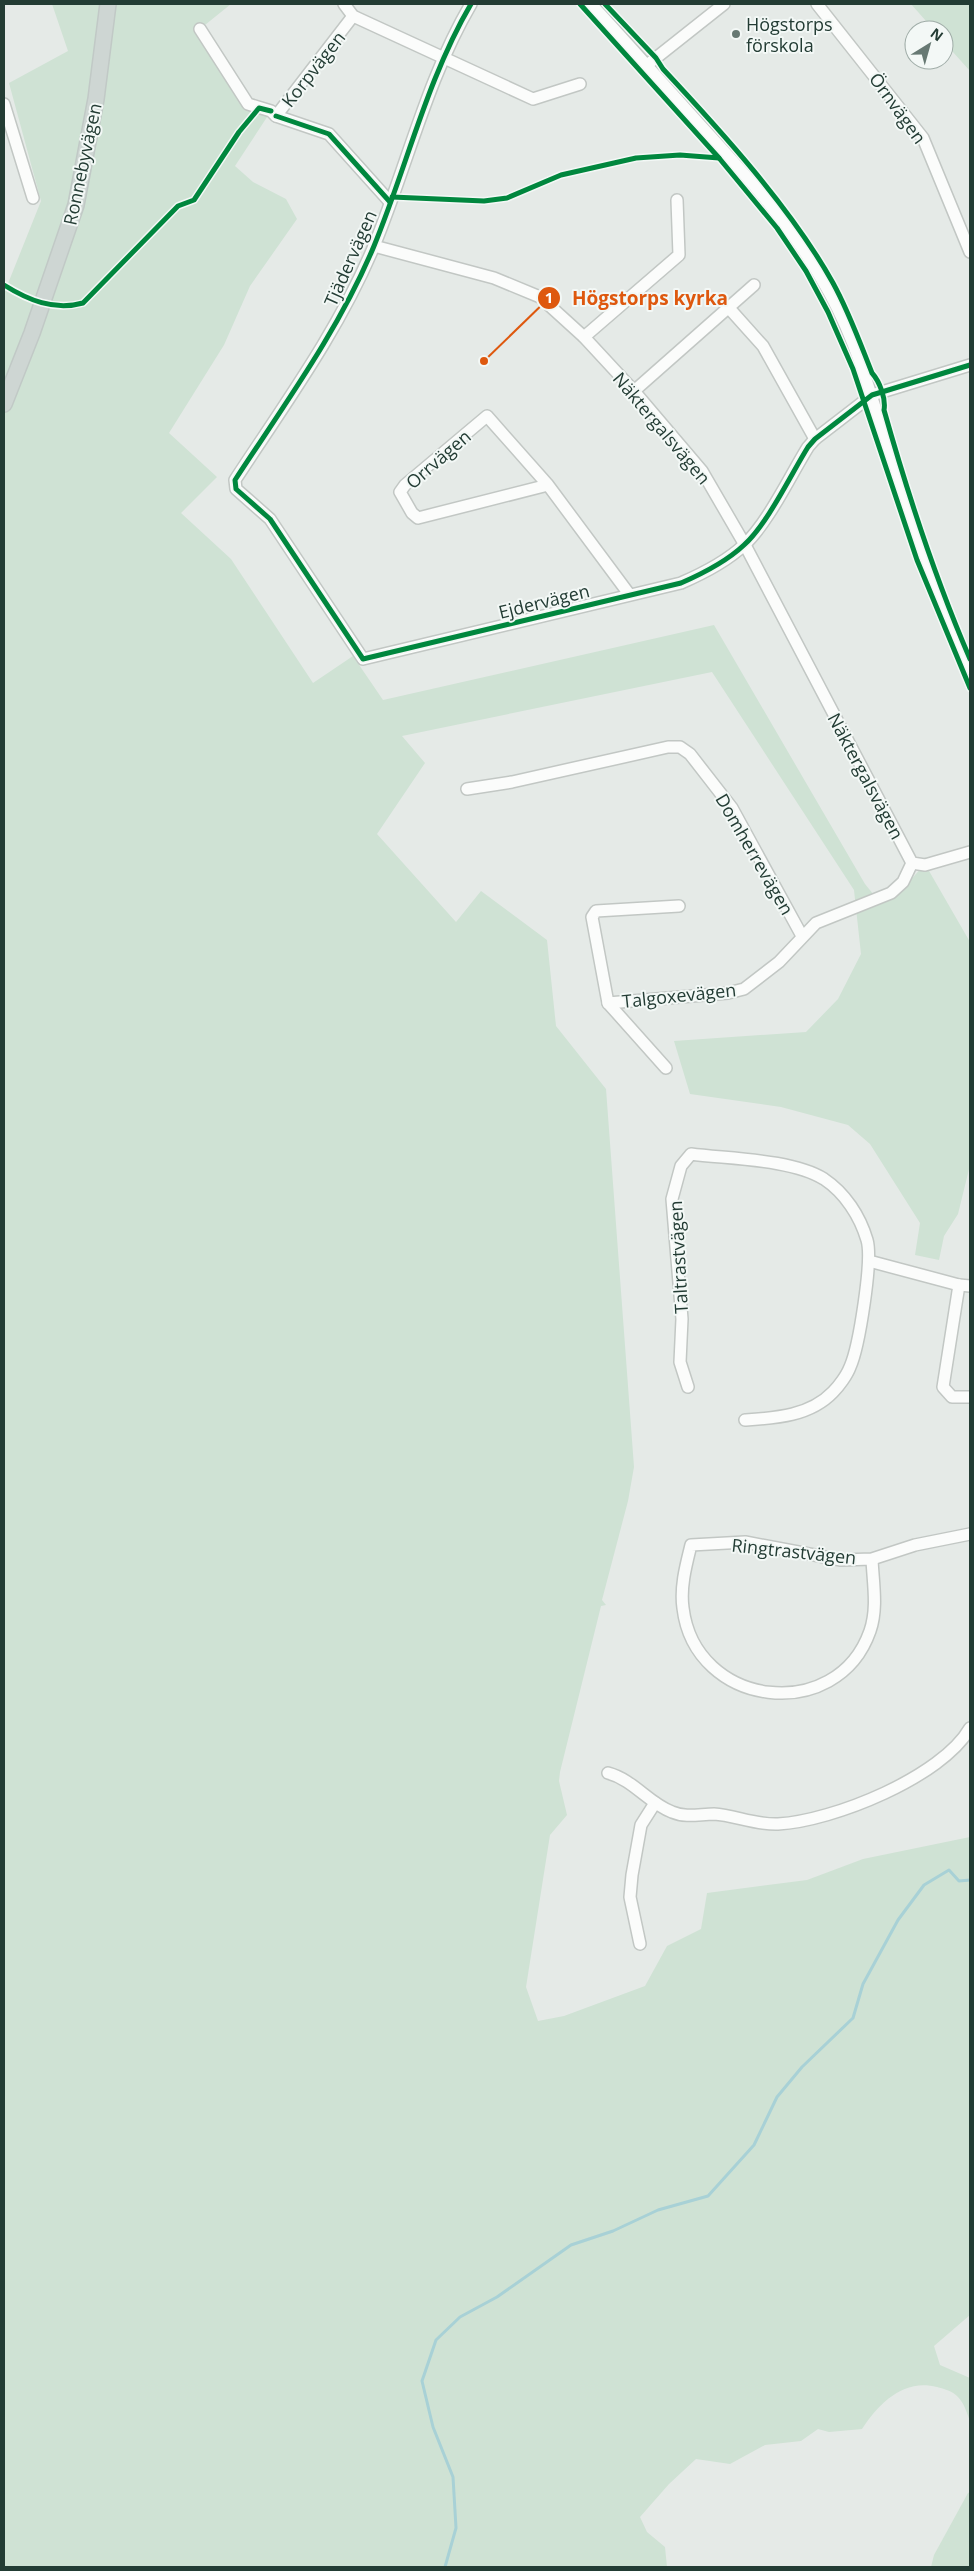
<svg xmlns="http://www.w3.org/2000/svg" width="974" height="2571" viewBox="0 0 974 2571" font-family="'Open Sans',sans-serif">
  <rect width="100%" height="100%" fill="#e5eae7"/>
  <g fill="#cfe2d4">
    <path d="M52 4H231L200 29 248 104 271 111 235 166 253 182 286 199 297 219 250 286 224 345 169 433 217 477 181 513 231 559 313 683 353 656 383 700 714 625 865 884 878 900 905 886 925 864 970 942V1165L958 1214 944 1236 939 1260 915 1255 920 1223 870 1144 848 1125 781 1107 690 1094 674 1041 806 1032 838 999 861 954 854 890 712 672 402 736 425 763 377 834 456 922 481 891 547 940 556 1026 606 1089 634 1467 628 1501 602 1600 606 1605 601 1606 560 1772 559 1781 567 1815 550 1835 526 1987 538 2021 564 2016 645 1986 667 1946 701 1929 707 1893 807 1880 863 1859 970 1837V2315L934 2346 940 2365 970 2378V2421C967 2413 964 2403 958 2397 953 2391 944 2389 937 2387 904 2378 879 2403 862 2429L829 2432 818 2429 801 2441 765 2445 730 2464 696 2459 669 2484 640 2517 647 2532 665 2547 667 2567H4V285L7 286 41 201 9 83 68 51Z"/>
    <path d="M911 4H970V71L944 42V30H934Z"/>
    <path d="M970 2492V2567H931L934 2555 968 2493Z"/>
  </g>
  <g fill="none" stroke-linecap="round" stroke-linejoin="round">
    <path stroke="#a8d1d6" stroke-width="3" d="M445 2567 456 2528 453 2477 433 2427 422 2381 436 2340 460 2317 497 2297 571 2245 613 2231 658 2210 708 2196 754 2145 777 2097 802 2067 853 2018 863 1984 898 1920 924 1885 949 1870 959 1881 970 1880"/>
    <g stroke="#c2c7c4" stroke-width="14">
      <g id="minor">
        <path d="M344 4 353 16 533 99 580 84"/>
        <path d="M471 4C427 79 407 166 374 246 339 330 284 405 235 480L236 489 270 519 363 659 681 583C704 573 726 562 744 545 768 523 790 476 808 447L815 439 872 395 970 365"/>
        <path d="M591 4C628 44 664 85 701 126 749 178 795 230 829 292 863 354 879 424 901 491 920 551 945 610 970 669"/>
        <path d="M817 4 923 138 970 252"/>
        <path d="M200 29 248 104 271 111 276 116 353 16"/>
        <path d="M647 65 724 4"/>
        <path d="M4 104 33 198"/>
        <path d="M276 116 329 134 390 202"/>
        <path d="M374 246 494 278 540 297 584 337 634 391 702 471 745 545 912 863 925 865 970 852"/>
        <path d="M728 307 763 346 815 439"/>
        <path d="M584 337 679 255 677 200"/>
        <path d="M634 391 754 285"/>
        <path d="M548 485 418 518 412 513 400 492 405 485 487 416 548 485 629 594"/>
        <path d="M467 789 512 782 668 747H680L690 754 732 808 802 936"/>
        <path d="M679 906 596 911 592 917 608 1003 728 993 744 989 779 962 816 923 891 893 903 882 912 863"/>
        <path d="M608 1003 666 1068"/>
        <path d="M869 1261 959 1285 970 1286"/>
        <path d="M959 1285 943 1387 952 1397H970"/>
        <path d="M688 1387 680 1362 682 1319 672 1199 681 1166 691 1154C729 1159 792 1159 824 1179 845 1193 860 1216 867 1240 873 1260 859 1347 850 1367 847 1375 839 1386 833 1392 810 1416 776 1418 745 1420"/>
        <path d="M872 1559C873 1583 878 1608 870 1631 837 1725 695 1708 683 1608 680 1587 686 1565 691 1545L745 1542 841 1560 872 1559 915 1545 970 1534"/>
        <path d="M608 1773C634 1780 648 1803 672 1812 686 1818 700 1814 714 1814 734 1815 755 1825 778 1824 833 1821 942 1777 970 1728"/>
        <path d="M640 1944 630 1897 632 1875 641 1825 655 1803"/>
      </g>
    </g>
    <g stroke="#c1c9c6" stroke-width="18">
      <path id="major" d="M4 404 32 333 76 205 96 99 108 4"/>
    </g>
    <use href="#minor" stroke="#fbfcfb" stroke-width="11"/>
    <use href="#major" stroke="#ced6d3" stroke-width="15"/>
    <g stroke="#f3f8f6" stroke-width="8">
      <g id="cycleway">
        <path d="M471 4C427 79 407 166 374 246 339 330 284 405 235 480L236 489 270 519 363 659 681 583C704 573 726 562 744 545 768 523 790 476 808 447L815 439 872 395 970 365"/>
        <path d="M580 4 719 158 777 228 806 271 828 312 853 369 917 560 970 688"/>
        <path d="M605 4 656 58 663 69C720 130 792 209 833 283 849 312 860 343 872 373 880 382 886 399 884 410 908 495 935 578 970 659"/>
        <path d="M276 116 329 134 390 202"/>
        <path d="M392 197 484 201 507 198 561 175 636 158 680 155 719 158"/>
        <path d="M4 285C28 300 54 311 83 303L178 206 194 200 239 132 259 108 271 111"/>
      </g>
    </g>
    <use href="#cycleway" stroke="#00873e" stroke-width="5"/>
  </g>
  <circle fill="#677973" stroke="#f3f8f6" stroke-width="2" cx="736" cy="34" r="5"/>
  <g text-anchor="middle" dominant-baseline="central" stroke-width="4" stroke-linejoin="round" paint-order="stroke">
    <g font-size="18" fill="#233c34" stroke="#f3f8f6" text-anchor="start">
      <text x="746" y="24">Högstorps<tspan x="746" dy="21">förskola</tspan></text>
    </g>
    <g font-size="18" fill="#233c34" stroke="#f3f8f6">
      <text transform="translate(313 69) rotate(-52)">Korpvägen</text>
      <text transform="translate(898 108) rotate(54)">Örnvägen</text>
      <text transform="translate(82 164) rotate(-78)">Ronnebyvägen</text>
      <text transform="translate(350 258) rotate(-66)">Tjädervägen</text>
      <text transform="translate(662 428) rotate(50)">Näktergalsvägen</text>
      <text transform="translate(438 459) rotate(-41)">Orrvägen</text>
      <text transform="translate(544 601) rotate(-14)">Ejdervägen</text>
      <text transform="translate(866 776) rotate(62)">Näktergalsvägen</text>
      <text transform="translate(755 854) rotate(60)">Domherrevägen</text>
      <text transform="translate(679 995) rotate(-6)">Talgoxevägen</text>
      <text transform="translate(678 1257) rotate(-93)">Taltrastvägen</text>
      <text transform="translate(794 1551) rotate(6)">Ringtrastvägen</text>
    </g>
  </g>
  <path fill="none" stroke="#de580e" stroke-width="2" d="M484 361L549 298"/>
  <g fill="#de580e" stroke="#f3f8f6" stroke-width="2">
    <circle cx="484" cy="361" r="5"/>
    <circle cx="549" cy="298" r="12"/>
  </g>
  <g font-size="15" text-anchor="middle" font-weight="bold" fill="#fff">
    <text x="549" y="303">1</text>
  </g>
  <g font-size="19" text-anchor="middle" font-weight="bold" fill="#de580e" stroke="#f3f8f6" stroke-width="4" stroke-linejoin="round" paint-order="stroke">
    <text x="650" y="305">Högstorps kyrka</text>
  </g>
  <rect width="974" height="2571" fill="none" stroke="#233c34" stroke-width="10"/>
  <g transform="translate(929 45) rotate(37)"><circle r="24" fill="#f3f8f6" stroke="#a0ada8"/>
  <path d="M0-4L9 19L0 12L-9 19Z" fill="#677973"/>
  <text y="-8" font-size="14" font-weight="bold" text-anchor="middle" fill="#233c34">N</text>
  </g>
</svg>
